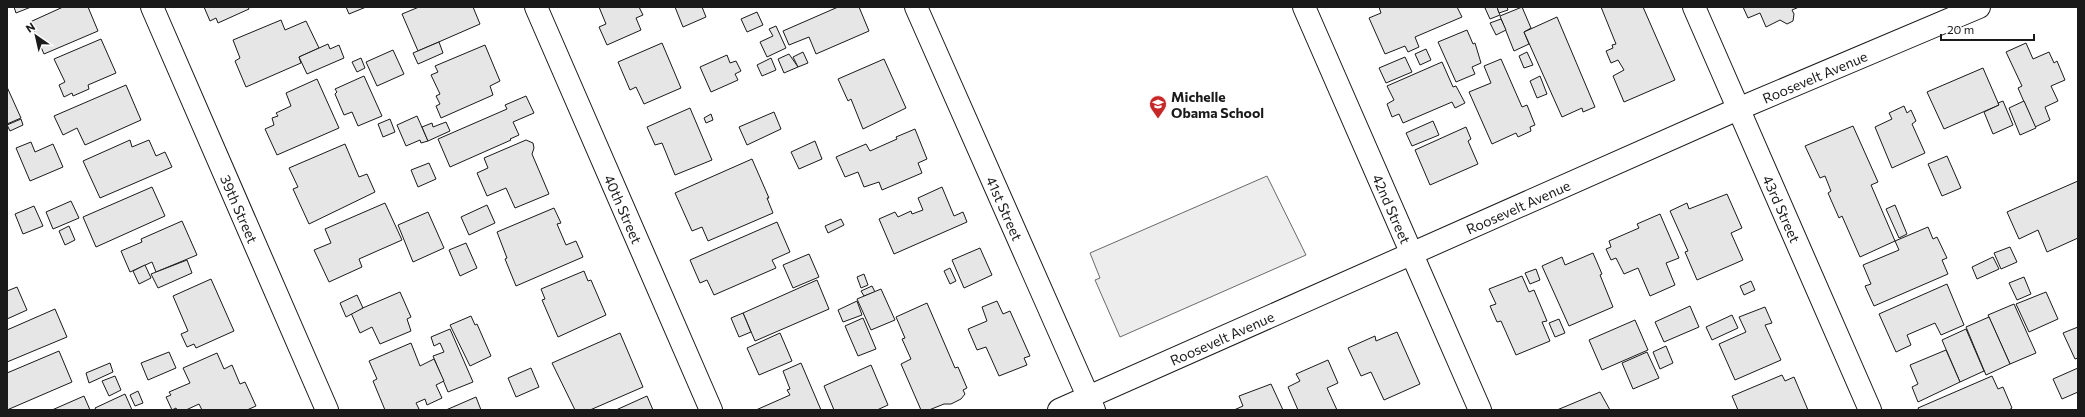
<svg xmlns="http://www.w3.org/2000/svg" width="2085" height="417" viewBox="0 0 2085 417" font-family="Commissioner,sans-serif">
  <rect width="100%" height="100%" fill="#fff"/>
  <path fill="#ededed" stroke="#6a6a6a" d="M1267 176 1306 255 1120 337 1095 280 1100 278 1090 253Z"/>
  <g fill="#e6e6e6" stroke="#1a1a1a">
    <path d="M14 7H31L16 13Z"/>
    <path d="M63 7H88L98 31 44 54 30 22Z"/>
    <path d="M204 7H248L249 9 218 23 216 18 210 21Z"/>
    <path d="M346 7H366L349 14Z"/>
    <path d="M419 7H473L480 24 418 51 402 14Z"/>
    <path d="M599 7H639L643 15 636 18 641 30 607 45 599 27 606 24Z"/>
    <path d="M675 7H702L706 17 683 27Z"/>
    <path d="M838 7H859L869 31 816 54 809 37 789 45 783 31Z"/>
    <path d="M1379 7H1457L1462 17 1415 37 1419 47 1408 52 1405 46 1385 54 1369 18 1381 13Z"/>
    <path d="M1488 7H1497L1500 15 1490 19 1485 8Z"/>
    <path d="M1497 7H1507L1508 10 1499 13Z"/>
    <path d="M1522 7 1531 28 1524 32 1529 44 1514 51 1500 16Z"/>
    <path d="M1601 7H1643L1675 80 1624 102 1613 76 1624 70 1618 60 1611 63 1606 51 1613 48 1612 45 1616 44Z"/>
    <path d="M1743 7H1799L1792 10 1794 14 1793 21 1787 24 1780 20 1766 27 1760 13 1748 18Z"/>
    <path d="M757 12 763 25 747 32 741 19Z"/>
    <path d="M1557 17 1595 107 1583 112 1582 108 1562 117 1524 32Z"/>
    <path d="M1501 19 1506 30 1496 35 1490 23Z"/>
    <path d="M281 20 285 30 306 21 319 48 299 57 301 63 246 87 235 61 240 58 233 40Z"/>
    <path d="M776 26 786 48 767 57 760 42 773 36 769 29Z"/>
    <path d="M1467 30 1473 44 1475 43 1481 63 1472 67 1475 74 1456 82 1438 42Z"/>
    <path d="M101 39 116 73 88 85 89 89 73 96 72 93 64 97 59 85 65 82 54 59Z"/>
    <path d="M439 42 443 53 418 64 413 53Z"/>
    <path d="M662 43 681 88 644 104 636 87 630 90 618 62Z"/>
    <path d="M2026 43 2033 59 2049 52 2054 63 2057 61 2065 80 2051 86 2058 101 2045 107 2050 120 2035 127 2018 88 2022 86 2006 52Z"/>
    <path d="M328 44 330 49 339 45 344 58 307 74 299 57Z"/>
    <path d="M485 45 500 81 490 86 493 95 441 118 436 106 440 104 436 96 440 94 431 75 438 72 435 66Z"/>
    <path d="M1426 49 1431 60 1420 65 1415 54Z"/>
    <path d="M393 50 404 74 377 86 366 62Z"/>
    <path d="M803 52 808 63 798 67 793 57Z"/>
    <path d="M1527 52 1533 65 1524 68 1519 56Z"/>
    <path d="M789 54 798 67 784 73 778 59Z"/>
    <path d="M727 55 730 63 736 61 741 71 735 74 738 80 711 92 700 67Z"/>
    <path d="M1405 57 1412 72 1386 83 1379 68Z"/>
    <path d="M361 58 365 68 357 72 352 62Z"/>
    <path d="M771 58 776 70 762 76 757 65Z"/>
    <path d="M884 59 906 108 863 129 851 99 848 101 838 79Z"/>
    <path d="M1501 59 1522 107 1527 105 1535 125 1530 127 1531 131 1518 137 1516 133 1492 144 1469 92 1491 83 1484 66Z"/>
    <path d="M1442 62 1453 87 1456 86 1465 103 1455 108 1452 102 1403 123 1399 114 1392 117 1387 104 1394 100 1387 86Z"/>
    <path d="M1983 68 1999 105 1944 129 1927 92Z"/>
    <path d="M364 76 382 116 358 126 352 112 344 115 335 94 337 92 335 89Z"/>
    <path d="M1540 76 1547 94 1537 98 1530 81Z"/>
    <path d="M317 79 339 128 277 155 265 129 274 125 272 118 278 116 276 113 291 106 286 93Z"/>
    <path d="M126 85 141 120 85 145 77 128 63 135 54 116Z"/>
    <path d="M7 87 21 118 7 124Z"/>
    <path d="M526 96 534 113 513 122 519 135 510 139 511 140 450 167 438 139 507 109 505 105Z"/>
    <path d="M2003 101 2013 125 1993 134 1984 112 1999 105 1998 103Z"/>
    <path d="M2024 101 2036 128 2020 135 2009 108Z"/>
    <path d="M1904 106 1907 113 1911 110 1916 121 1912 124 1925 153 1892 168 1875 127 1892 119 1889 113Z"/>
    <path d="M690 108 712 160 675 175 662 143 655 145 647 127Z"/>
    <path d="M774 112 781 129 747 145 739 127Z"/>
    <path d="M711 114 713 120 706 123 704 118Z"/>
    <path d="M417 116 428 141 421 143 420 140 406 146 397 125Z"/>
    <path d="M21 119 23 125 10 131 7 125Z"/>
    <path d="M390 119 395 132 383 137 378 124Z"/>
    <path d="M1433 121 1439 135 1412 146 1406 133Z"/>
    <path d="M446 122 450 131 428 141 422 127 432 123 433 127Z"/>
    <path d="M1853 126 1878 182 1871 185 1895 241 1860 257 1842 216 1839 218 1828 193 1831 191 1825 176 1820 178 1805 146Z"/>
    <path d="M1466 127 1471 139 1468 141 1478 164 1430 185 1415 150Z"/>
    <path d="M915 129 927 159 918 163 922 173 882 190 879 182 864 187 858 172 845 177 836 157 866 144 870 151 897 139 896 137Z"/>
    <path d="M130 140 132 147 149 140 156 156 165 152 172 167 100 198 83 161Z"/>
    <path d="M526 140 533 143 534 148 532 154 549 194 515 208 506 188 487 196 477 173 488 168 484 158Z"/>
    <path d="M815 141 822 159 799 169 791 152Z"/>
    <path d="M31 142 35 152 53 144 63 167 30 181 16 148Z"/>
    <path d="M345 144 359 177 367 174 375 192 309 224 293 189 298 187 289 168Z"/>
    <path d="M1947 156 1961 188 1942 196 1928 164Z"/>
    <path d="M752 159 769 198H767L773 213 708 241 702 227 692 231 675 193Z"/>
    <path d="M429 163 436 179 418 187 411 170Z"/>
    <path d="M2078 181V238L2047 252 2038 230 2019 239 2007 212Z"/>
    <path d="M152 187 165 216 96 247 83 217Z"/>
    <path d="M942 187 954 216 963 212 967 222 894 254 879 219 895 212 898 217 911 211 912 214 923 210 918 198Z"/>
    <path d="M1727 194 1742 228 1731 233 1743 260 1697 280 1685 252 1688 251 1670 211 1687 203 1689 209Z"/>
    <path d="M71 201 79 218 53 229 46 212Z"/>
    <path d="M385 203 402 240 359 259 362 267 329 282 314 250 331 243 325 229Z"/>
    <path d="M487 205 495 223 469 235 461 217Z"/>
    <path d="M1895 205 1907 234 1899 238 1886 209Z"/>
    <path d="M34 206 43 226 23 234 15 214Z"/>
    <path d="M554 208 561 223 557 224 566 245 576 241 583 257 516 286 505 259 507 258 497 232Z"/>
    <path d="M428 212 444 248 413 262 398 225Z"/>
    <path d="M1660 214 1679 258 1666 263 1675 285 1650 296 1638 268 1624 274 1616 258 1611 260 1606 249 1611 247 1609 241 1639 228 1637 224Z"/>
    <path d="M841 219 844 225 828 233 825 226Z"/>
    <path d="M182 221 197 255 156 272 152 262 130 272 121 251 142 242 141 239Z"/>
    <path d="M777 222 790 252 772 260 776 268 714 295 707 280 700 283 690 260Z"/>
    <path d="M69 226 75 240 65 245 59 231Z"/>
    <path d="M1928 227 1933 239 1937 237 1947 258 1942 260 1948 274 1874 306 1865 286 1871 284 1863 265 1899 250 1895 241Z"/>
    <path d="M466 243 477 268 460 276 449 250Z"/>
    <path d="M2010 247 2017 262 2001 269 1994 253Z"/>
    <path d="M980 248 992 275 964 288 952 260Z"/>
    <path d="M1593 253 1602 274 1600 275 1613 307 1569 326 1542 266 1562 257 1565 265Z"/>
    <path d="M809 254 819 277 793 288 783 265Z"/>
    <path d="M1993 257 1999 269 1977 279 1972 267Z"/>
    <path d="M187 260 192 273 158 288 151 274Z"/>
    <path d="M145 265 151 278 139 284 133 271Z"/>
    <path d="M950 268 956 281 950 284 944 271Z"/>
    <path d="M1536 269 1540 280 1530 284 1525 273Z"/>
    <path d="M584 271 588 281 591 280 606 315 558 337 542 300 545 299 541 289Z"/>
    <path d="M864 274 868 285 861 288 857 277Z"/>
    <path d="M1522 276 1529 292 1534 290 1547 321 1542 322 1550 341 1516 355 1501 321 1497 322 1490 306 1496 304 1489 289Z"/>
    <path d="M2024 277 2031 294 2017 300 2009 283Z"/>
    <path d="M211 279 234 331 196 348 194 344 187 347 181 334 188 331 173 296Z"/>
    <path d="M817 280 829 309 755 341 743 313Z"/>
    <path d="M1751 281 1755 290 1744 295 1740 286Z"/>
    <path d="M1947 284 1964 325 1941 335 1935 323 1907 335 1911 345 1896 352 1879 314Z"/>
    <path d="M872 286 875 292 864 296 861 291Z"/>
    <path d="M17 287 27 310 7 319V291Z"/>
    <path d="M881 289 895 320 871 330 857 299Z"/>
    <path d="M400 292 411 317 407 319 411 331 380 344 372 327 360 333 351 313Z"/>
    <path d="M2046 292 2058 319 2029 332 2016 304Z"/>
    <path d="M357 295 363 308 346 317 340 303Z"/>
    <path d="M857 301 862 315 843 322 838 310Z"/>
    <path d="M997 301 1003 314 1010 311 1030 356 1024 358 1027 365 999 376 986 347 977 350 968 329 987 321 982 307Z"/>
    <path d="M927 303 955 368 958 367 967 388 963 390 965 394 961 399 951 404H944L929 410H921L901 364 911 359 902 339 905 338 896 317Z"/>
    <path d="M2014 304 2036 353 2010 364 1988 315Z"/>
    <path d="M1690 306 1699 327 1664 342 1655 322Z"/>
    <path d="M1765 307 1772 323 1765 325 1781 360 1735 380 1719 344 1746 332 1739 317Z"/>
    <path d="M55 309 67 337 7 362V330Z"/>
    <path d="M743 313 751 332 739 337 731 318Z"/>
    <path d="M1732 315 1738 328 1712 340 1706 327Z"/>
    <path d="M471 316 475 325 477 324 491 356 470 366 450 325Z"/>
    <path d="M1989 317 2010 364 1986 375 1966 327Z"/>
    <path d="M863 318 876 349 858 356 845 326Z"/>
    <path d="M1559 319 1565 333 1555 337 1549 323Z"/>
    <path d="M1635 320 1648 350 1602 370 1589 340Z"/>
    <path d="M2078 327V358L2075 359 2063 333Z"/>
    <path d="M450 329 473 382 448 392 433 356 444 352 440 343 434 346 431 337Z"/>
    <path d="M1966 329 1984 371 1960 382 1942 340Z"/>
    <path d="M1397 332 1420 384 1384 400 1371 372 1361 376 1348 348 1375 336 1376 341Z"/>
    <path d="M620 333 643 387 590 410H575L552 363Z"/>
    <path d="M780 333 792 361 759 375 747 348Z"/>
    <path d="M411 343 420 366 434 359 444 381 436 385 442 398 427 405 425 399 416 403 419 409 416 410H385L373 381 377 379 369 361Z"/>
    <path d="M1666 346 1673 363 1660 369 1653 352Z"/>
    <path d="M1946 350 1960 382 1918 402 1912 387 1918 384 1910 365Z"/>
    <path d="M59 351 72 382 7 410V373Z"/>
    <path d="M169 352 176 368 148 380 141 363Z"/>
    <path d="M1647 352 1659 378 1633 389 1622 363Z"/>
    <path d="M217 353 224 369 232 365 240 384 245 382 256 406 247 410H202L199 404 186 410H177L176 408 172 410 166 397 171 395 169 392 190 383 183 368Z"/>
    <path d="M1328 360 1338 383 1327 388 1337 410H1298L1288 387 1300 381 1296 374Z"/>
    <path d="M110 363 113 372 89 383 86 373Z"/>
    <path d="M801 363 821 410H756L790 395 787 390 790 389 783 371Z"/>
    <path d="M871 365 888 405 877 410H834L824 386Z"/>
    <path d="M531 368 539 387 516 397 508 378Z"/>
    <path d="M2078 368V392L2062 399 2053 379Z"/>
    <path d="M1782 375 1785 381 1794 377 1808 410H1738L1732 396Z"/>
    <path d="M115 376 121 390 109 396 102 381Z"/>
    <path d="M1992 376 1998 389 2003 387 2012 408 2009 410H1919L1918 408Z"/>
    <path d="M1271 384 1283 410H1234L1243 406 1239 396Z"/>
    <path d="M138 391 143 403 135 406 130 395Z"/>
    <path d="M1600 392 1610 410H1557Z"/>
    <path d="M125 394 132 410H96L95 408Z"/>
    <path d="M84 396 90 410H52Z"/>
    <path d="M647 396 653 410H616Z"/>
    <path d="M476 397 481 410H446Z"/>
  </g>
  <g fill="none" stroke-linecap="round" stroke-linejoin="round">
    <g stroke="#1a1a1a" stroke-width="24">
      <g id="minor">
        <path id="s1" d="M152 7 327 410"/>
        <path id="s2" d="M536 7 711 410"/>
        <path id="s3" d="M916 7 1094 410"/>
        <path id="s4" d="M1304 7 1480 410"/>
        <path id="s5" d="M1694 7 1870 410"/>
        <path id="s6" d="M1059 410 1738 109 1979 7"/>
      </g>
    </g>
    <use href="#minor" stroke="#fff" stroke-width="22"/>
  </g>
  <defs>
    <g id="school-pin" transform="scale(0.9)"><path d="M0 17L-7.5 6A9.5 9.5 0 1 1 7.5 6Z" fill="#c62828" stroke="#fff"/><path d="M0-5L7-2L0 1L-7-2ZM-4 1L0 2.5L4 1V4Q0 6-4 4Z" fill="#fff"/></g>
  </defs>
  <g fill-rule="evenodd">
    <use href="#school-pin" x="1158" y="104"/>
  </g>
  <g text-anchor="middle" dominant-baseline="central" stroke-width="3" stroke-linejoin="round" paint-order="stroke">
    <g font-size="14" fill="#1a1a1a" stroke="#fff">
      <text stroke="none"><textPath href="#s6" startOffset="826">Roosevelt Avenue</textPath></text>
      <text stroke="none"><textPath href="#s6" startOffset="502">Roosevelt Avenue</textPath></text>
      <text stroke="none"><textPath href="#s1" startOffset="220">39th Street</textPath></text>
      <text stroke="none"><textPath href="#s2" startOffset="220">40th Street</textPath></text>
      <text stroke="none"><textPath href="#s3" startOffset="220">41st Street</textPath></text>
      <text stroke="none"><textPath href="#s4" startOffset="220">42nd Street</textPath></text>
      <text stroke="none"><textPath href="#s5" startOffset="220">43rd Street</textPath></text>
      <text stroke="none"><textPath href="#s6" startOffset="178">Roosevelt Avenue</textPath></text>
    </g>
    <g font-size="14" font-weight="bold" fill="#1a1a1a" stroke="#fff" text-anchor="start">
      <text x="1171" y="96">Michelle<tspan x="1171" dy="16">Obama School</tspan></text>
    </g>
  </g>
  <rect width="2085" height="417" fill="none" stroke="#1a1a1a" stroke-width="16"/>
  <g transform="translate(36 36) rotate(326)" stroke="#ffffff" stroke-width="3" paint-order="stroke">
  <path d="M0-3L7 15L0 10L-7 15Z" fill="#1a1a1a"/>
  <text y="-6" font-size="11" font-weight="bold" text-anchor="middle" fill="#1a1a1a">N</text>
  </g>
  <path d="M1941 34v6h93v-6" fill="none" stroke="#1a1a1a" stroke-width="2"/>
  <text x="1947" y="34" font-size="12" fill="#1a1a1a" stroke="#ffffff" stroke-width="3" paint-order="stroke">20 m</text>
</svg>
